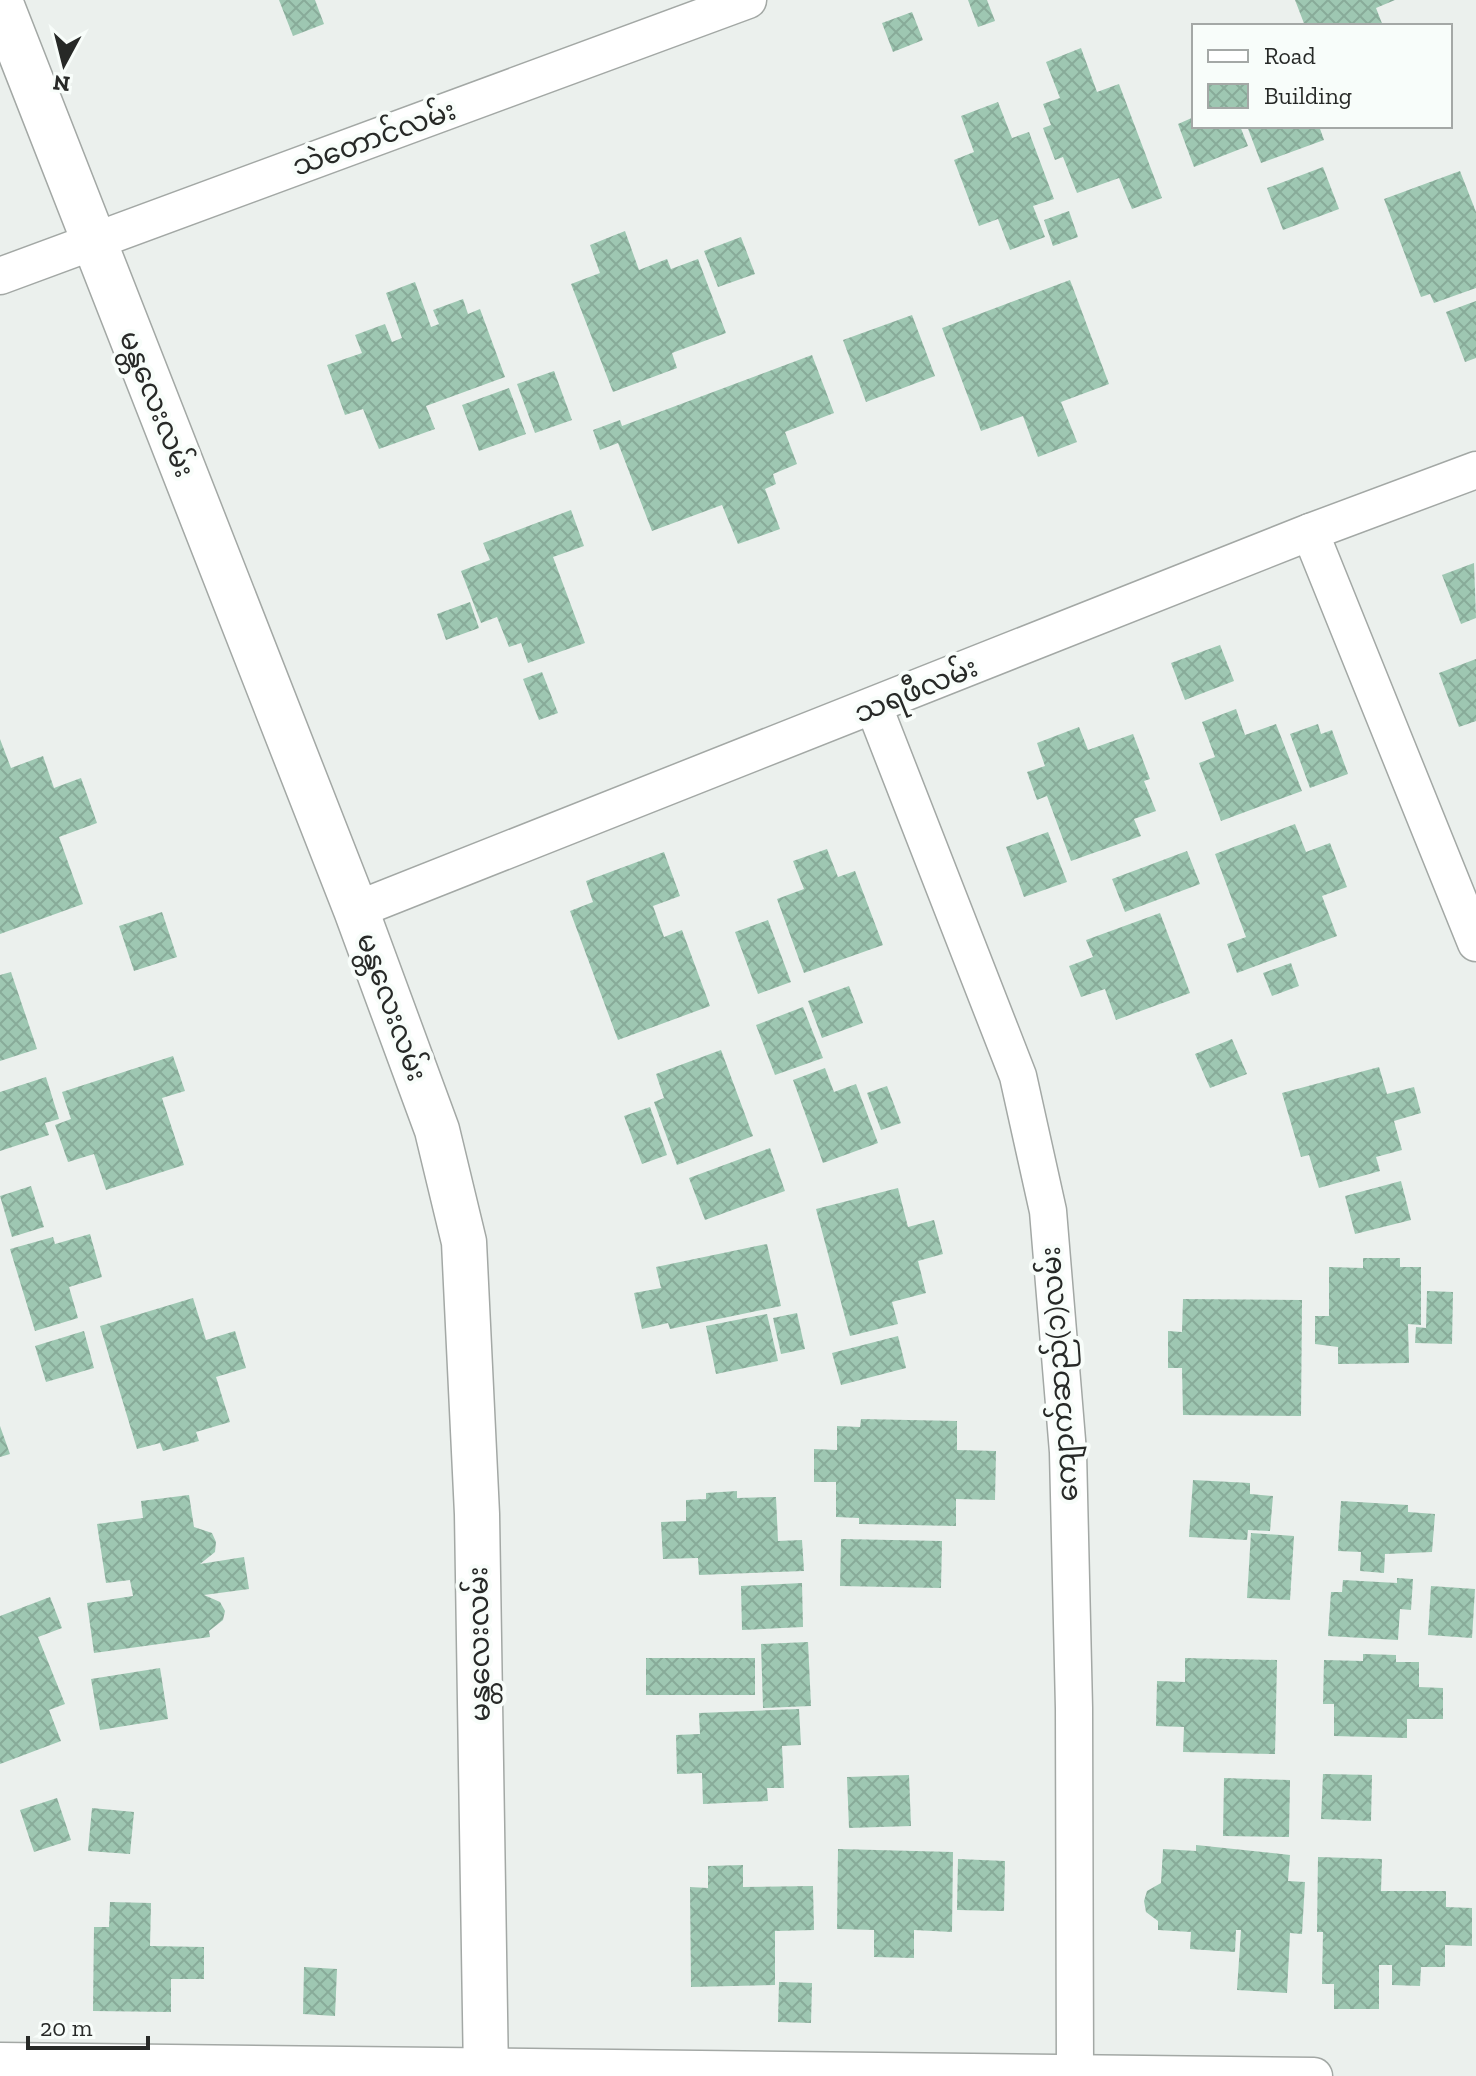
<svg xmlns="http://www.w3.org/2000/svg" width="1476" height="2076" viewBox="0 0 1476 2076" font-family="'Zilla Slab','Noto Sans Myanmar',serif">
  <defs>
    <pattern id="building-cross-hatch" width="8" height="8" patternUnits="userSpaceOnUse" patternTransform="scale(2)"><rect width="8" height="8" fill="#9ec7b2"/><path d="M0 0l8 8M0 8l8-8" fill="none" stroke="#88ab99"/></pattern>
  </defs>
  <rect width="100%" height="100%" fill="#ebf0ed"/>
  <g fill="url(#building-cross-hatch)">
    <path d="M279 0H315L324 24 293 36Z"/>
    <path d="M968 0H987L995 21 978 27Z"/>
    <path d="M1295 0H1395L1376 8 1383 26H1305Z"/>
    <path d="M912 12 923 40 893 52 882 23Z"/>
    <path d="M1081 48 1097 92 1119 84 1162 198 1132 209 1119 178 1077 193 1063 157 1055 160 1043 128 1051 125 1043 104 1060 98 1046 62Z"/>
    <path d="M998 102 1012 138 1029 132 1054 199 1033 206 1045 237 1010 250 998 219 979 226 954 160 974 152 961 116Z"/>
    <path d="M1194 117V126H1240L1248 146 1194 167 1178 124Z"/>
    <path d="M1247 126H1319L1324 140 1261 163Z"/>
    <path d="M1323 167 1339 209 1283 230 1267 188Z"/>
    <path d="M1460 171 1476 212V288L1434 303 1430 294 1421 297 1384 199Z"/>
    <path d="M1069 211 1078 237 1053 246 1044 220Z"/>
    <path d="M625 231 639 270 667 259 671 269 698 259 726 333 672 353 677 368 613 392 571 284 600 273 590 245Z"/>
    <path d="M741 237 755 274 718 287 704 251Z"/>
    <path d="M1070 280 1109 384 1061 402 1077 442 1038 457 1023 416 981 431 942 328Z"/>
    <path d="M415 282 431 327 439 324 433 310 463 299 468 314 480 309 505 377 426 406 435 429 379 449 363 409 345 415 327 365 362 353 355 335 385 324 392 342 402 338 386 293Z"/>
    <path d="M1476 301V358L1465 362 1446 312Z"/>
    <path d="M912 315 935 376 866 402 843 340Z"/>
    <path d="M812 355 834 413 785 432 797 464 773 474 776 484 765 489 780 529 738 544 722 505 652 531 618 443 600 450 593 430 620 420 622 426Z"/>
    <path d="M554 371 572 420 535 433 517 384Z"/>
    <path d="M509 388 526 434 479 451 462 405Z"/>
    <path d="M571 510 584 546 553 557 585 643 528 663 521 643 509 647 497 617 481 623 461 571 490 560 483 543Z"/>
    <path d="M1474 563 1476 618 1461 624 1442 575Z"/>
    <path d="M470 602 479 628 446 640 437 614Z"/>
    <path d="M1220 645 1234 681 1185 700 1171 663Z"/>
    <path d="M1476 659V721L1459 727 1439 673Z"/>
    <path d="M542 672 558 713 539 720 523 679Z"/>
    <path d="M1236 709 1245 735 1276 724 1302 791 1221 821 1199 763 1215 757 1202 722Z"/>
    <path d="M1318 724 1321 734 1332 730 1348 774 1310 788 1290 734Z"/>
    <path d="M1079 727 1088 750 1133 734 1150 779 1144 781 1156 811 1134 819 1141 836 1071 861 1047 796 1037 800 1027 772 1045 766 1037 743Z"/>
    <path d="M0 739 11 768 43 756 54 788 81 778 97 823 59 837 83 904 0 934Z"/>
    <path d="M1295 824 1306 852 1330 843 1347 887 1322 896 1337 936 1237 973 1227 944 1246 937 1215 854Z"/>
    <path d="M1048 832 1067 882 1024 897 1006 847Z"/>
    <path d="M827 849 838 877 855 871 883 945 804 973 777 899 804 889 793 861Z"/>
    <path d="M1187 851 1200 884 1125 912 1112 879Z"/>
    <path d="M664 852 680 896 653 906 664 937 682 930 710 1006 618 1040 570 911 593 902 586 881Z"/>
    <path d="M162 912 177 957 134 971 119 926Z"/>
    <path d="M1160 913 1190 993 1116 1020 1105 989 1081 997 1069 966 1093 957 1086 940Z"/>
    <path d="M768 920 791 982 758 994 735 932Z"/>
    <path d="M1291 963 1299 986 1272 996 1263 973Z"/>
    <path d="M11 972 37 1049 0 1061V975Z"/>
    <path d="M849 986 863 1023 822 1038 808 1001Z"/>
    <path d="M803 1007 823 1058 775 1075 756 1025Z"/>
    <path d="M1232 1039 1247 1074 1210 1088 1195 1054Z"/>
    <path d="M721 1050 753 1136 677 1165 654 1102 664 1098 656 1074Z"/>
    <path d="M173 1056 185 1091 162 1098 184 1165 106 1190 94 1154 68 1162 55 1125 71 1119 62 1092Z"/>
    <path d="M1379 1067 1387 1094 1414 1087 1421 1113 1394 1121 1402 1150 1376 1157 1380 1171 1319 1188 1309 1155 1301 1157 1282 1093Z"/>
    <path d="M825 1068 834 1092 856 1084 878 1143 823 1163 793 1080Z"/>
    <path d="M46 1077 59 1119 45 1123 49 1135 0 1151V1092Z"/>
    <path d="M887 1086 901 1123 881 1130 867 1093Z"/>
    <path d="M650 1107 667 1155 642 1164 624 1116Z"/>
    <path d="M770 1148 785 1191 705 1220 689 1178Z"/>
    <path d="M1401 1181 1411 1220 1355 1234 1345 1196Z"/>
    <path d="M31 1186 44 1227 12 1237 0 1196Z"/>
    <path d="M898 1188 908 1227 934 1220 943 1254 918 1261 926 1293 892 1302 898 1324 850 1336 816 1209Z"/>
    <path d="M90 1234 102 1277 69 1287 78 1318 35 1331 10 1249 53 1237 55 1244Z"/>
    <path d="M767 1244 781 1306 670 1329 668 1323 642 1329 634 1293 661 1288 656 1267Z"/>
    <path d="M1363 1258H1400V1267H1421V1325L1408 1324 1409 1363 1338 1364V1347L1315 1344V1316H1329V1267L1363 1268Z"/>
    <path d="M1427 1291 1453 1292 1452 1344 1415 1343 1416 1327 1426 1328Z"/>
    <path d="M193 1298 206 1340 235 1331 246 1368 216 1377 230 1422 196 1432 199 1441 163 1451 160 1443 137 1449 100 1326Z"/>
    <path d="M1183 1299 1302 1300 1301 1416 1183 1415 1182 1368H1168V1331L1182 1332Z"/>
    <path d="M797 1313 805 1349 781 1354 773 1318Z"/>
    <path d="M767 1314 778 1361 716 1374 706 1326Z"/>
    <path d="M84 1331 94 1368 46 1382 35 1346Z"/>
    <path d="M898 1336 906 1368 841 1385 832 1353Z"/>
    <path d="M861 1419 957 1421V1450L996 1451 995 1500 956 1499V1526L859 1524V1518L836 1517V1482H814V1449L837 1450V1426L860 1427Z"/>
    <path d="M0 1426 10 1454 0 1457Z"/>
    <path d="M1193 1480 1250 1483V1494L1273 1496 1270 1531 1248 1530 1247 1540 1189 1537Z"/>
    <path d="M737 1491V1498L776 1497 778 1541 802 1540 804 1571 699 1575 698 1558 663 1559 661 1522 686 1521V1500L706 1499V1493Z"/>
    <path d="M189 1495 194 1527 212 1533 216 1542 215 1552 200 1564 244 1557 249 1589 204 1595 220 1602 225 1611 223 1620 209 1631 210 1637 94 1653 87 1603 133 1596 130 1580 106 1583 97 1524 143 1518 141 1501Z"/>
    <path d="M1341 1501 1408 1505V1512L1435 1514 1432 1552 1385 1554 1384 1573 1360 1571 1361 1552 1338 1551Z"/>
    <path d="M1251 1533 1294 1536 1290 1600 1247 1598Z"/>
    <path d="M841 1539 942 1541 941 1588 840 1586Z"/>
    <path d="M1397 1578 1413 1579 1411 1610 1400 1609 1398 1640 1328 1636 1331 1592H1342L1343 1580 1397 1583Z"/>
    <path d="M802 1583 803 1627 742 1630 741 1586Z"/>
    <path d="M1431 1586 1475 1589 1472 1638 1428 1635Z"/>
    <path d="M50 1597 62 1628 38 1637 65 1704 49 1710 61 1741 0 1764V1616Z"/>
    <path d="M808 1642 811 1706 763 1708 761 1644Z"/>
    <path d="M1363 1654 1396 1655V1662H1419V1687L1443 1688V1719H1407V1738L1334 1736V1704H1323L1324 1660 1363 1661Z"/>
    <rect x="646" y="1658" width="109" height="37"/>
    <path d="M1185 1658 1277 1660 1275 1754 1183 1752 1184 1727 1156 1726 1157 1681 1185 1682Z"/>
    <path d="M160 1668 168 1719 100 1730 91 1679Z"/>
    <path d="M799 1709 801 1745 782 1746 784 1788H767L768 1801 703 1804 702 1773 677 1774 676 1735 700 1734 699 1713Z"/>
    <path d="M1323 1774 1372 1775 1371 1821 1321 1819Z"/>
    <path d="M909 1775 911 1826 849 1828 847 1777Z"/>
    <path d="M1224 1778 1290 1780 1289 1837 1223 1836Z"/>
    <path d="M57 1798 71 1840 34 1852 20 1810Z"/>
    <path d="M92 1808 134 1812 130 1854 88 1851Z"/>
    <path d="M1196 1845 1290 1855 1288 1881 1305 1882 1302 1934 1290 1933 1287 1993 1237 1990 1241 1930H1236L1235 1952 1190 1949 1191 1932 1158 1930V1921L1146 1912 1144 1901 1147 1891 1161 1883 1163 1849 1196 1851Z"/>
    <path d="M838 1849 953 1852 952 1932 914 1930V1958L874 1957V1930L837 1929Z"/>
    <path d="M1318 1857 1382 1859 1381 1891H1446V1907L1472 1908V1946L1445 1945V1967H1421L1420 1986 1392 1985V1965H1379V2009H1334V1984H1322L1323 1932H1317Z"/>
    <path d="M958 1859 1005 1861 1004 1911 957 1910Z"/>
    <path d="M743 1865V1887L813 1886 814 1930 775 1931V1985L691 1987 690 1887 708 1888V1866Z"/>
    <path d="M110 1902 151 1903 150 1946 204 1947V1979H171V2012L93 2011 94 1927H109Z"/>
    <path d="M304 1967 337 1969 335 2016 303 2014Z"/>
    <path d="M779 1982 812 1983 811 2023 778 2022Z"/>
  </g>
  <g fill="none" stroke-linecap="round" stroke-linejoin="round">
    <g stroke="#a3a8a5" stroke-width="39">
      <g id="street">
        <path d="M0 276 748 0"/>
        <path d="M1310 532 1476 943"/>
        <path d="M874 707 1018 1076 1048 1211 1068 1452 1074 1708 1075 2073"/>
        <path d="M356 910 1310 532 1476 470"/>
        <path d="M0 2061 1314 2076"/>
      </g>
    </g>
    <g stroke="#a3a8a5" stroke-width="47">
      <path id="secondary" d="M0 1 356 910 437 1130 464 1242 477 1514 486 2076"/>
    </g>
    <use href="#street" stroke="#fff" stroke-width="36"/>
    <use href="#secondary" stroke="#fff" stroke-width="44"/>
  </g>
  <g text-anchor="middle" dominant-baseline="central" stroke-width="8" stroke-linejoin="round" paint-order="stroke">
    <g font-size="28" fill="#272927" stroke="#f8fdfa">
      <text transform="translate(374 138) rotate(-20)">သဲတောင်လမ်း</text>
      <text transform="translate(157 404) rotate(68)">မန္တလေးလမ်း</text>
      <text transform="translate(916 690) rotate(-22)">သရဖီလမ်း</text>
      <text transform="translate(392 1007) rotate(70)">မန္တလေးလမ်း</text>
      <text transform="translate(1059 1374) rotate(-94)">ကျောက်ဆည်(၁)လမ်း</text>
      <text transform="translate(479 1644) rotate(-91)">မန္တလေးလမ်း</text>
    </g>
  </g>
  <rect x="1192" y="24" width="260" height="104" fill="#f8fdfa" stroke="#a4a8a6" stroke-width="2"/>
  <rect x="1208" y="50" width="40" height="12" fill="#ffffff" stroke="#a4a8a6" stroke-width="2"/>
  <text x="1264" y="64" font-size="24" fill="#272927">Road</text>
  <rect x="1208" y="84" width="40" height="24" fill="url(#building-cross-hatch)" stroke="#a4a8a6" stroke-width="2"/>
  <text x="1264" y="104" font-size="24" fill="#272927">Building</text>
  <g transform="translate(64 64) rotate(187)" stroke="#f8fdfa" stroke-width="6" paint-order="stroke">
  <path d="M0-6L14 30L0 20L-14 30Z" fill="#272927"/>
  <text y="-12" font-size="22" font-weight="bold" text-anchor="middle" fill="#272927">N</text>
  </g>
  <path d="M28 2036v12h120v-12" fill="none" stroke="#272927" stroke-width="4"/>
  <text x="40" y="2036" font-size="24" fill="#272927" stroke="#f8fdfa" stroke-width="6" paint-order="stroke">20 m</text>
</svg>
